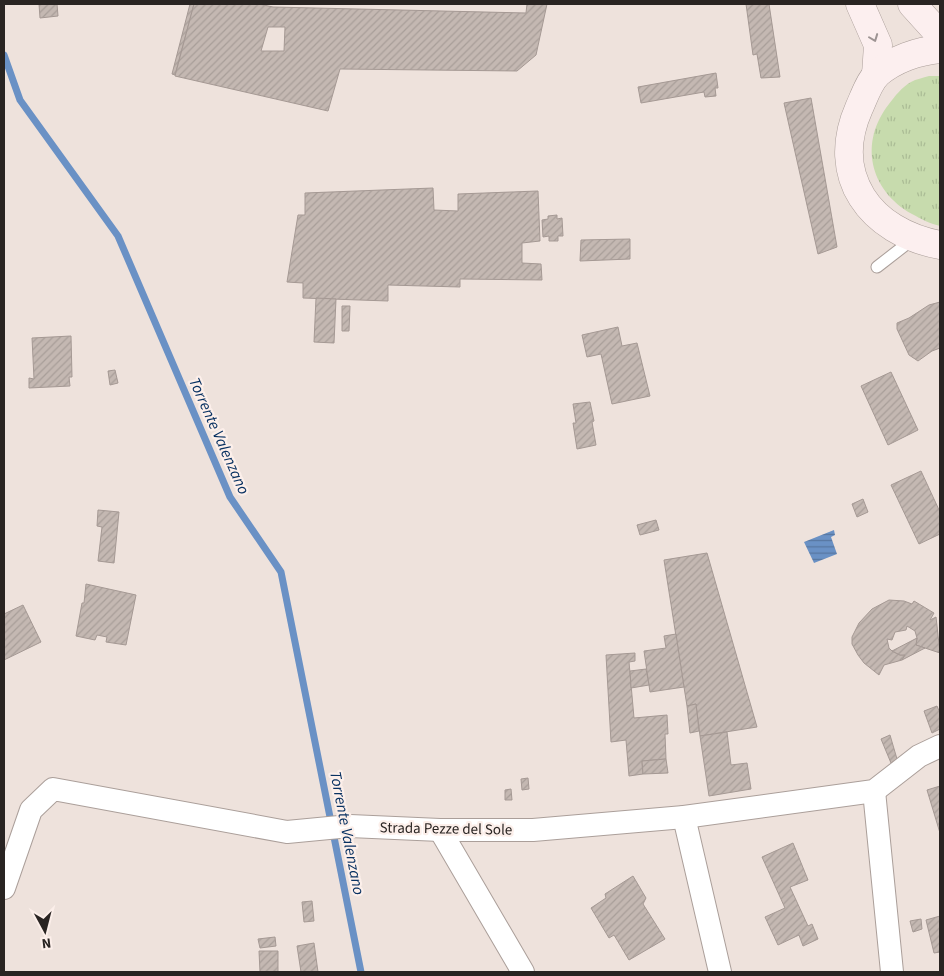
<svg xmlns="http://www.w3.org/2000/svg" width="944" height="976" viewBox="0 0 944 976" font-family="'Source Sans 3',sans-serif">
  <defs>
    <pattern id="grass-tufts" width="24" height="20" patternUnits="userSpaceOnUse" patternTransform="scale(1.25)"><rect width="24" height="20" fill="#c7dbad"/><path d="M3 7l-1-3M5 7V3M7 7l1-3M15 17l-1-3M17 17v-4M19 17l1-3" fill="none" stroke="#abbc95"/></pattern>
    <pattern id="water-rules" width="6" height="5" patternUnits="userSpaceOnUse" patternTransform="scale(1.25)"><rect width="6" height="5" fill="#6a91c5"/><path d="M0 2.5h6" fill="none" stroke="#5776a0"/></pattern>
    <pattern id="building-hatch" width="6" height="6" patternUnits="userSpaceOnUse" patternTransform="scale(1.25)"><rect width="6" height="6" fill="#c4b8b2"/><path d="M-1 1l2-2M0 6l6-6M5 7l2-2" fill="none" stroke="#a89e99"/></pattern>
  </defs>
  <rect width="100%" height="100%" fill="#eee2dc"/>
  <path fill="url(#grass-tufts)" d="M929 76H940V226C931 224 921 219 912 214 869 190 859 142 889 104 895 96 902 87 911 82 916 79 923 78 929 76Z"/>
  <path fill="url(#water-rules)" d="M834 530 835 535 831 537 837 554 814 563 804 542Z"/>
  <g fill="none" stroke-linecap="round" stroke-linejoin="round">
    <path stroke="#6a91c5" stroke-width="7" d="M4 55 20 100 118 236 230 497 281 572 361 972"/>
  </g>
  <g fill="url(#building-hatch)" stroke="#a59994" fill-rule="evenodd">
    <path d="M39 4H57L58 16 40 18Z"/>
    <path d="M190 4H194L175 75 172 74Z"/>
    <path d="M194 4H259L273 7 526 13 527 4H547L536 55 517 71 340 69 328 111 175 76ZM268 27H285L284 51H261Z"/>
    <path d="M746 4H769L780 77 761 78 757 54 753 55Z"/>
    <path d="M716 73 718 88H715L716 96 705 97 704 92 641 103 638 87Z"/>
    <path d="M811 98 837 247 818 254 784 103Z"/>
    <path d="M433 188 434 210 458 211V194L538 191 540 241 522 243V263L541 264 542 280 460 279V287L388 285V301L303 298V283L287 282 298 215H305V193Z"/>
    <path d="M557 215V219L562 218 563 236H558V241H549V236L543 237 542 220 548 219V216Z"/>
    <path d="M630 239V259L580 261 581 240Z"/>
    <path d="M316 298 336 299 334 343 314 342Z"/>
    <path d="M940 302V348L932 351 918 361 909 355 897 329V323L909 318 929 305Z"/>
    <path d="M342 306H350L349 331H342Z"/>
    <path d="M618 327 622 346 637 343 650 396 612 404 601 354 587 357 582 335Z"/>
    <path d="M71 336 72 377H69L70 386 29 388V378L34 379 32 338Z"/>
    <path d="M115 370 118 383 110 385 108 371Z"/>
    <path d="M891 372 918 430 888 445 861 386Z"/>
    <path d="M590 402 594 421 592 422 596 445 577 449 573 423H576L573 404Z"/>
    <path d="M921 471 940 512V534L919 544 891 485Z"/>
    <path d="M863 499 868 512 857 517 852 504Z"/>
    <path d="M98 510 119 512 114 563 98 561 102 527 97 526Z"/>
    <path d="M656 520 659 530 640 535 637 525Z"/>
    <path d="M707 553 757 727 700 736 696 704 687 706 664 560Z"/>
    <path d="M86 584 136 595 126 645 106 642 107 637 97 635 95 640 76 636 82 603H84Z"/>
    <path d="M889 600 904 601 912 604 914 601 934 613 930 620 936 617 940 653 916 645 917 638 915 631 907 626 906 630 895 632 892 640 887 639 889 648 892 651 900 655H905L902 660 884 665 879 675 864 663 858 655 852 644V637L859 623 872 609Z"/>
    <path d="M23 605 41 642 4 660V614Z"/>
    <path d="M676 634 684 687 650 692 644 651 666 648 664 636Z"/>
    <path d="M917 638 916 645 925 648 902 660 905 655H900L892 651Z"/>
    <path d="M635 653V661L629 662 634 718 667 715 668 734H665L666 759 642 761 643 774 629 776 626 740 611 742 606 655Z"/>
    <path d="M646 669 649 685 631 688 630 671Z"/>
    <path d="M696 704 699 731 690 733 687 706Z"/>
    <path d="M937 706 940 713V729L932 733 924 711Z"/>
    <path d="M727 732 731 765 747 763 751 789 709 796 700 736Z"/>
    <path d="M890 735 897 759 891 763 881 739Z"/>
    <path d="M666 759 668 773 643 774 642 761Z"/>
    <path d="M528 778 529 789 522 790 521 779Z"/>
    <path d="M940 786V833L927 790Z"/>
    <path d="M511 789 512 800H505V790Z"/>
    <path d="M793 843 808 880 790 887 808 926 812 924 818 939 803 946 799 935 778 945 765 917 785 908 762 857Z"/>
    <path d="M633 876 646 898 643 904 665 939 629 960 614 935 609 938 591 908 606 898 605 894Z"/>
    <path d="M312 901 314 921 304 922 302 902Z"/>
    <path d="M940 916V952L934 953 926 920Z"/>
    <path d="M921 919 922 929 913 932 910 921Z"/>
    <path d="M275 937 276 946 260 948 258 939Z"/>
    <path d="M314 943 318 972H301L297 946Z"/>
    <path d="M259 951H278V972H260Z"/>
  </g>
  <g fill="none" stroke-linecap="round" stroke-linejoin="round">
    <g stroke="#ab9f9a" stroke-width="13">
      <path id="service" d="M877 267 913 239"/>
    </g>
    <g stroke="#ab9f9a" stroke-width="24">
      <g id="minor">
        <path d="M874 791 892 972"/>
        <path d="M684 817 720 972"/>
        <path d="M440 830 523 972"/>
        <path d="M4 888 31 810 53 789 287 832 350 826 440 830H533L684 817 874 791 919 756 940 746"/>
      </g>
    </g>
    <g stroke="#ab9f9a" stroke-width="29">
      <g id="secondary">
        <path d="M860 4 878 45 876 75"/>
        <path d="M912 4 940 35"/>
        <path d="M940 49C918 51 894 59 877 74 869 82 864 97 859 108 829 176 870 232 940 245"/>
      </g>
    </g>
    <use href="#service" stroke="#fff" stroke-width="11"/>
    <use href="#minor" stroke="#fff" stroke-width="22"/>
    <use href="#secondary" stroke="#fcefef" stroke-width="28"/>
  </g>
  <defs><path id="oneway-chevron" d="M-2-3.5L2.5 0L-2 3.5" fill="none" stroke-width="1.6" stroke-linecap="round" stroke-linejoin="round" transform="scale(1.25)"/></defs>
  <use stroke="#9d9493" href="#oneway-chevron" transform="translate(874 38) rotate(69)"/>
  <g text-anchor="middle" dominant-baseline="central" stroke-width="4.5" stroke-linejoin="round" paint-order="stroke">
    <g font-size="15" fill="#292422" stroke="#fcefea">
      <text transform="translate(446 829) rotate(1)">Strada Pezze del Sole</text>
    </g>
    <g font-size="16" font-style="italic" fill="#083161" stroke="#fcefea">
      <text transform="translate(219 436) rotate(66)">Torrente Valenzano</text>
      <text transform="translate(347 833) rotate(79)">Torrente Valenzano</text>
    </g>
  </g>
  <rect width="944" height="976" fill="none" stroke="#292422" stroke-width="10"/>
  <g transform="translate(45 931) rotate(173)" stroke="#fcefea" stroke-width="4" paint-order="stroke">
  <path d="M0-4L9 19L0 12L-9 19Z" fill="#292422"/>
  <text y="-8" font-size="14" font-weight="bold" text-anchor="middle" fill="#292422">N</text>
  </g>
</svg>
